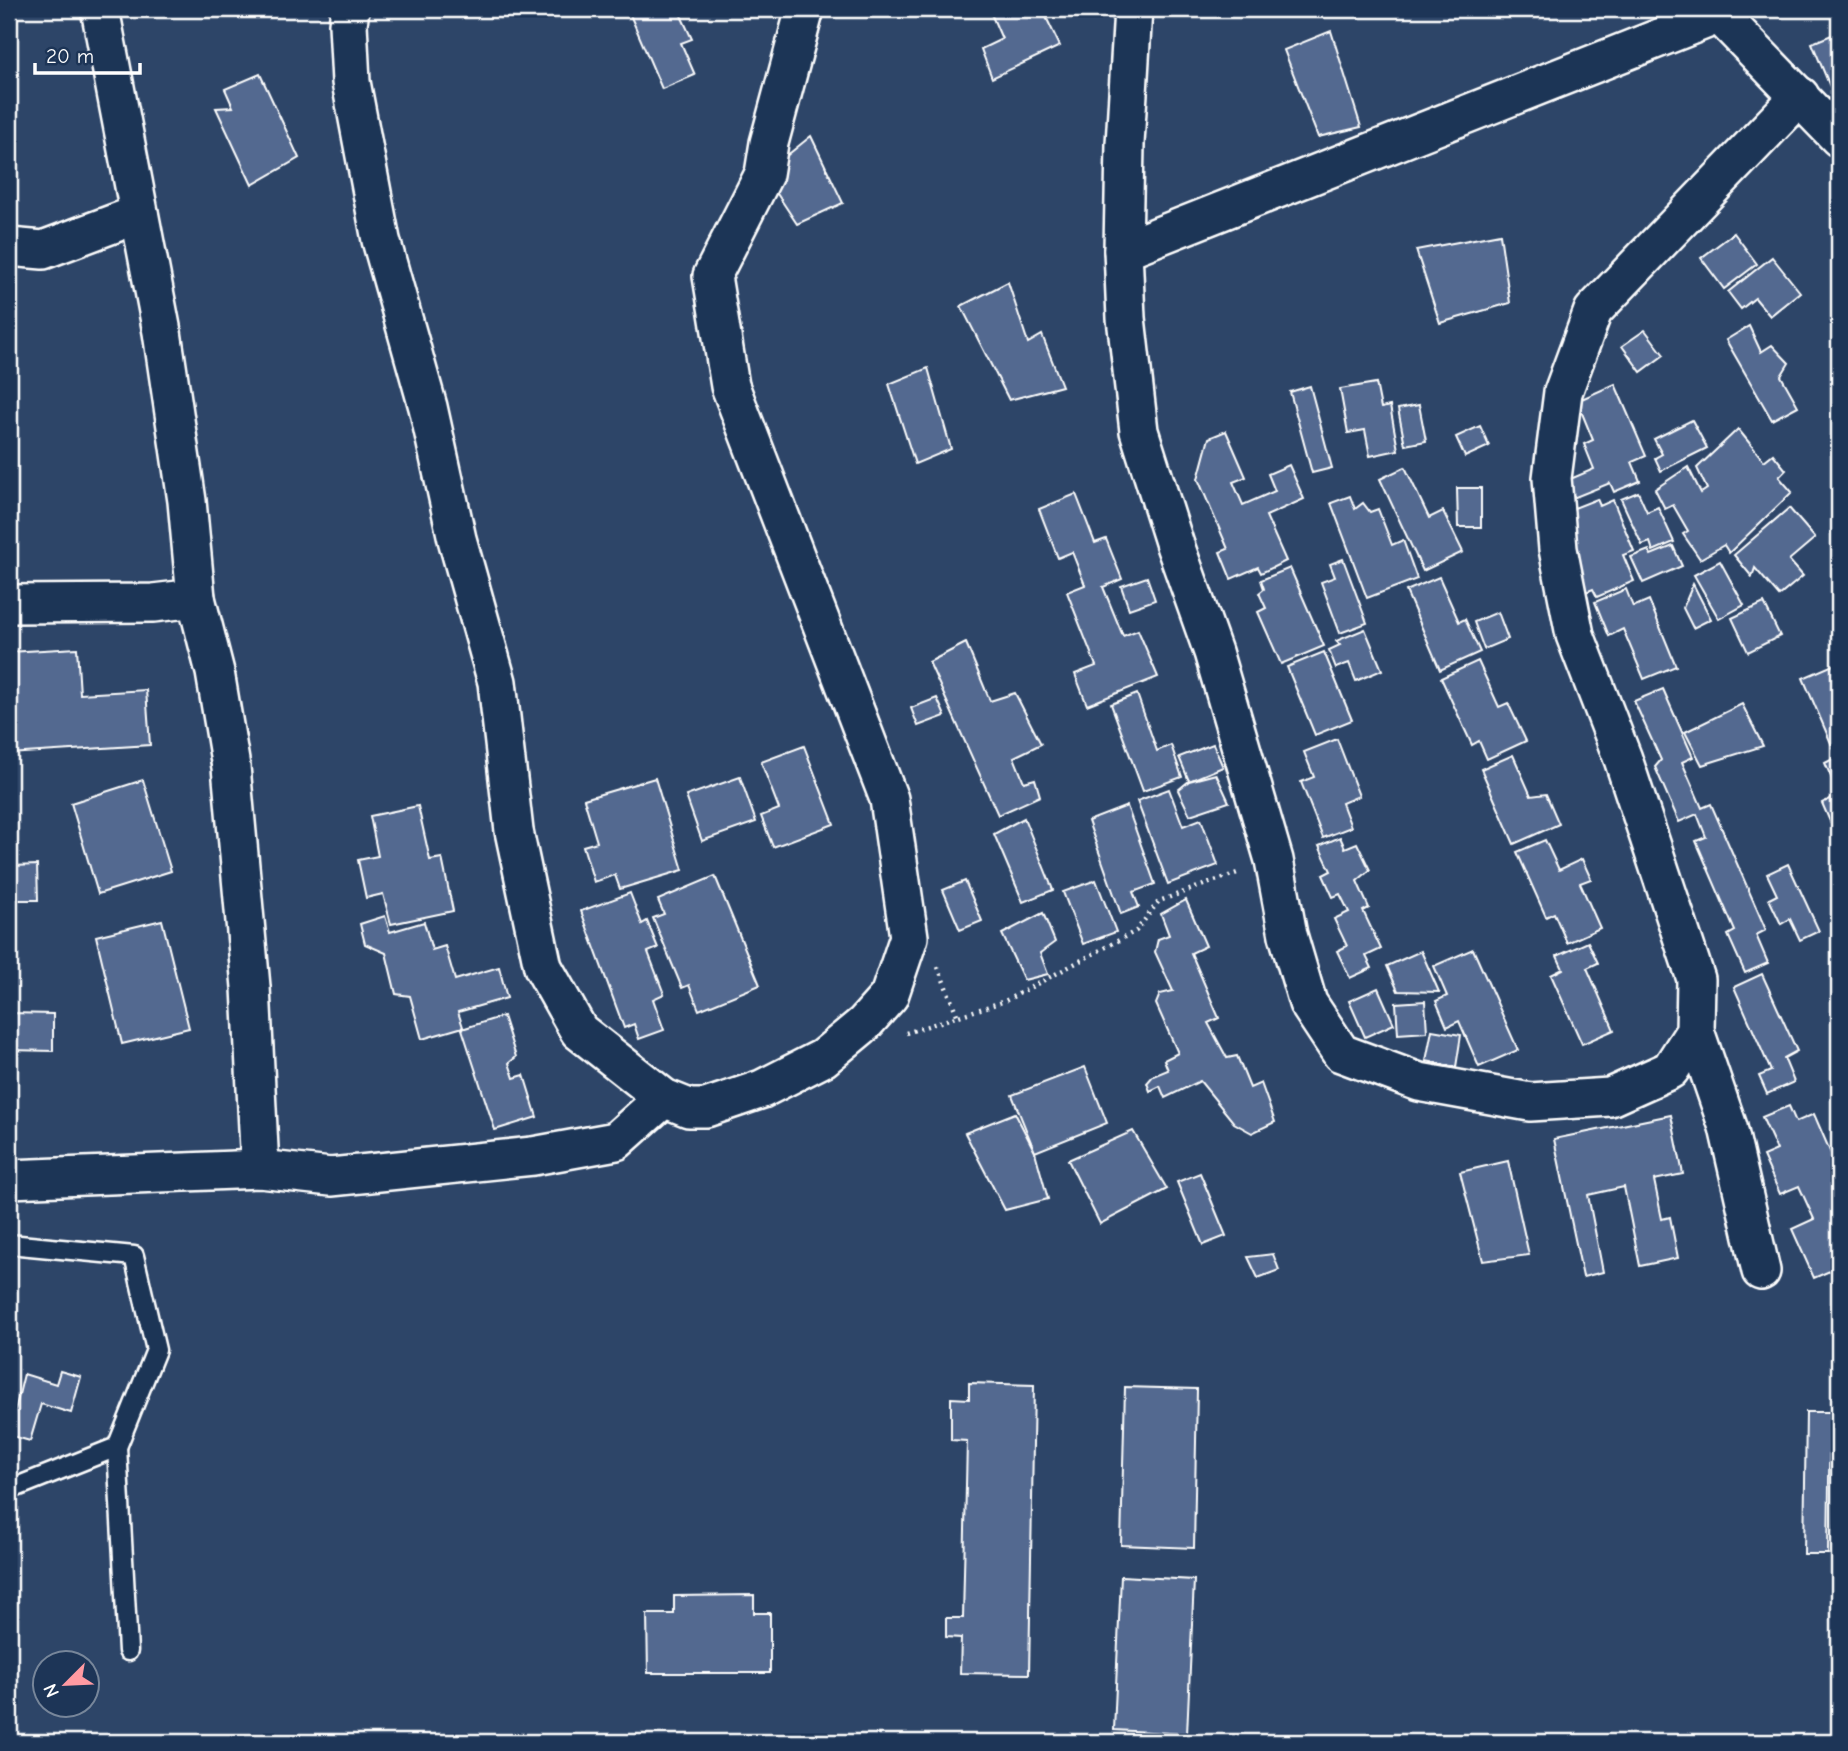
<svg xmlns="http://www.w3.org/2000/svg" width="1848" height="1751" viewBox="0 0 1848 1751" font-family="'Comic Neue',sans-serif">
  <rect width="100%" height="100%" fill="#2d4568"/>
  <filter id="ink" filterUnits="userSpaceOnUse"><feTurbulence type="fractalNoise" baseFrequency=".0143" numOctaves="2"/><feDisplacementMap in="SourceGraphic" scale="14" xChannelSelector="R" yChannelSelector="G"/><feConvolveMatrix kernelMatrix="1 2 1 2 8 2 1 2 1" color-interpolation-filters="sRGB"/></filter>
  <g filter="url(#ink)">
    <g fill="#526990" stroke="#fff" stroke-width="2">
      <path d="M632 9H678L692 39 681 43 695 75 662 89 628 10Z"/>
      <path d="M989 9H1052L1046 17 1060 46 992 78 981 49 1002 39Z"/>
      <path d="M1331 31 1361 127 1318 137 1284 50Z"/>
      <path d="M1839 32V85L1831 89 1812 43Z"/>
      <path d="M260 74 299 158 252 185 216 108 233 107 225 89Z"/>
      <path d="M811 136 843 203 797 224 764 174Z"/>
      <path d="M1734 233 1757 264 1724 289 1701 258Z"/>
      <path d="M1500 234 1510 303 1440 323 1416 250Z"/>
      <path d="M1772 257 1800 292 1770 316 1755 298 1741 309 1728 292Z"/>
      <path d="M1008 282 1028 343 1042 335 1062 386 1009 400 961 306Z"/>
      <path d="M1749 326 1761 352 1772 345 1789 363 1781 376 1798 406 1772 420 1726 340Z"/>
      <path d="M1645 330 1664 355 1641 372 1622 346Z"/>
      <path d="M928 368 951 449 915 464 889 384Z"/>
      <path d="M1376 383 1381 408 1390 406 1398 450 1370 456 1365 430 1348 433 1340 389Z"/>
      <path d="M1615 384 1646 456 1632 462 1640 481 1614 492 1610 483 1568 500 1561 483 1594 469 1584 444 1593 440 1577 401Z"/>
      <path d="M1310 386 1332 468 1312 473 1290 392Z"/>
      <path d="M1419 405 1426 441 1405 445 1398 409Z"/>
      <path d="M1692 420 1707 448 1661 471 1655 458 1662 454 1654 439Z"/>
      <path d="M1480 426 1489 446 1465 457 1456 437Z"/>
      <path d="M1738 429 1764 461 1773 454 1786 470 1779 477 1792 492 1729 553 1724 545 1700 559 1683 534 1688 531 1673 505 1665 509 1655 489 1688 467 1701 493 1707 489 1697 468Z"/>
      <path d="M1226 431 1246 477 1233 482 1243 505 1275 491 1268 474 1289 465 1304 499 1266 516 1286 561 1261 573 1258 567 1231 579 1220 552 1228 549 1198 479 1209 438Z"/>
      <path d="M1405 467 1429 518 1443 511 1463 552 1423 571 1380 479Z"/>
      <path d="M1457 488H1481V527H1458Z"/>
      <path d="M1638 492 1647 512 1658 507 1674 542 1653 551 1650 542 1642 545 1621 499Z"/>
      <path d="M1076 494 1095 543 1106 539 1122 579 1103 587 1123 636 1138 630 1158 677 1087 705 1075 674 1096 666 1067 592 1085 585 1072 552 1058 558 1039 509Z"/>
      <path d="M1350 496 1355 509 1363 503 1370 512 1378 509 1392 545 1403 540 1417 579 1367 598 1331 503Z"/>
      <path d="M1597 499 1600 506 1613 500 1634 551 1623 555 1634 581 1597 597 1593 589 1586 592 1566 546 1577 541 1564 512Z"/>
      <path d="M1789 508 1815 538 1789 560 1803 576 1779 596 1755 568 1752 577 1734 555Z"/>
      <path d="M1673 546 1682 566 1643 583 1631 557 1649 550 1651 555Z"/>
      <path d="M1343 559 1367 623 1340 633 1321 582 1335 577 1330 564Z"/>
      <path d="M1720 561 1744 605 1719 619 1694 575Z"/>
      <path d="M1290 568 1324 646 1281 664 1258 612 1266 608 1259 593 1264 589 1261 580Z"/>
      <path d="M1147 577 1155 600 1129 609 1121 586Z"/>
      <path d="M1439 577 1459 622 1465 619 1480 652 1440 670 1406 591Z"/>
      <path d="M1693 584 1711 619 1693 628 1683 608Z"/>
      <path d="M1626 589 1633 607 1649 600 1676 666 1644 679 1623 629 1609 636 1595 602Z"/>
      <path d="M1764 603 1780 636 1748 652 1732 618Z"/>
      <path d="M1498 612 1508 639 1484 649 1474 622Z"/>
      <path d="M1365 629 1382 670 1356 681 1349 663 1336 668 1329 650 1340 645 1336 641Z"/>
      <path d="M966 643 990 701 1015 693 1041 744 1014 757 1024 782 1035 779 1040 796 998 815 929 662Z"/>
      <path d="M77 648 80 694 146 690 150 745 9 754V652Z"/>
      <path d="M1324 652 1352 720 1315 735 1287 667Z"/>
      <path d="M1478 661 1499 707 1508 703 1526 741 1487 759 1479 741 1472 745 1441 678Z"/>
      <path d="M1833 665 1839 679V842L1822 803 1839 795 1825 763 1837 757 1803 678Z"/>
      <path d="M1663 689 1693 757 1682 762 1702 808 1711 804 1766 930 1756 935 1768 963 1745 973 1728 935 1735 931 1696 841 1706 837 1697 814 1679 822 1655 767 1661 760 1634 701Z"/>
      <path d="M1137 694 1157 751 1171 745 1182 777 1143 791 1111 704Z"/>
      <path d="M937 698 945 716 918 726 911 708Z"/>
      <path d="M1742 704 1763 746 1702 765 1685 732Z"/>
      <path d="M1337 739 1359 796 1342 803 1351 827 1323 838 1301 782 1314 777 1304 752Z"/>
      <path d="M1213 744 1223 767 1189 781 1179 757Z"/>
      <path d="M804 746 834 824 773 847 761 816 779 809 761 762Z"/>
      <path d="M1513 755 1531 796 1546 794 1559 824 1514 844 1481 769Z"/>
      <path d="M1216 774 1229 802 1190 815 1178 790 1189 781Z"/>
      <path d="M740 777 756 822 702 841 686 796Z"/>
      <path d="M655 778 683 870 620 889 615 875 594 882 583 846 597 842 584 799Z"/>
      <path d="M143 780 171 871 98 894 71 803Z"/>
      <path d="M1169 789 1183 826 1201 819 1218 865 1168 884 1137 801Z"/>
      <path d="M418 806 430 860 442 858 453 911 391 924 383 894 366 898 358 860 378 856 370 816Z"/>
      <path d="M1127 806 1155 884 1133 892 1139 907 1121 914 1088 821Z"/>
      <path d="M1024 818 1053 890 1023 902 994 834Z"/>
      <path d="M1340 837 1345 848 1357 843 1370 870 1357 881 1369 908 1363 911 1381 949 1366 956 1372 968 1350 978 1337 951 1347 946 1334 919 1349 912 1340 894 1333 897 1323 875 1331 871 1319 846Z"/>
      <path d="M1545 840 1559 870 1582 859 1591 879 1580 883 1600 928 1567 943 1554 913 1546 917 1517 852Z"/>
      <path d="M1788 864 1819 931 1800 940 1790 919 1781 924 1769 899 1777 895 1767 874Z"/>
      <path d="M37 865 38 900H14L13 866Z"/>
      <path d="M715 876 760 985 699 1010 689 985 682 988 653 918 664 914 658 900Z"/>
      <path d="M1096 880 1116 932 1083 944 1063 892Z"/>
      <path d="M965 881 982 921 960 930 943 890Z"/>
      <path d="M630 893 642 924 647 921 658 948 648 952 664 994 653 999 664 1030 639 1039 634 1024 624 1028 581 911Z"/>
      <path d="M1186 900 1206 946 1191 953 1219 1018 1208 1023 1227 1058 1237 1056 1250 1088 1261 1083 1275 1122 1252 1133 1234 1123 1200 1081 1165 1098 1160 1086 1150 1091 1147 1083 1153 1076 1168 1070 1164 1060 1178 1053 1156 1004 1160 994 1173 991 1155 952 1158 939 1169 935 1161 914Z"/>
      <path d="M1043 913 1055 942 1040 953 1048 974 1024 980 1002 934Z"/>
      <path d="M385 916 390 932 424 922 432 950 445 946 455 980 499 967 507 998 458 1012 463 1027 422 1039 410 996 396 994 386 953 365 944 360 924Z"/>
      <path d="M162 920 189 1028 122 1044 96 936Z"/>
      <path d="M1588 942 1598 963 1587 968 1614 1030 1582 1044 1551 975 1563 969 1557 956Z"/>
      <path d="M1473 949 1518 1050 1479 1067 1459 1021 1447 1027 1436 1001 1447 996 1434 966Z"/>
      <path d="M1421 951 1439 992 1398 991 1387 966Z"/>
      <path d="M1762 974 1797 1051 1784 1058 1794 1082 1767 1094 1759 1076 1771 1071 1734 987Z"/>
      <path d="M1378 988 1394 1024 1365 1037 1349 1001Z"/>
      <path d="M1425 1001 1427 1032 1398 1034 1396 1003Z"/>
      <path d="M10 1013 53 1014V1051L10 1050Z"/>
      <path d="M503 1016 516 1057 509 1063 514 1078 524 1075 537 1117 495 1130 462 1029Z"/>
      <path d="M1432 1030 1461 1035 1456 1067 1426 1061Z"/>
      <path d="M1085 1067 1107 1123 1035 1152 1012 1095Z"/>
      <path d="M1789 1106 1796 1122 1814 1114 1839 1172V1205L1836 1207 1839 1213V1267L1814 1278 1792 1229 1814 1219 1799 1186 1780 1194 1763 1156 1777 1150 1762 1117Z"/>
      <path d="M1015 1113 1035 1152 1048 1199 1005 1210 965 1133Z"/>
      <path d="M1671 1115 1683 1174 1654 1180 1662 1219 1670 1217 1678 1258 1640 1266 1624 1187 1588 1195 1603 1272 1583 1277 1554 1139Z"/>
      <path d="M1133 1131 1167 1189 1100 1224 1068 1160Z"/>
      <path d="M1508 1161 1529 1255 1483 1261 1460 1172Z"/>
      <path d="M1200 1173 1226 1236 1203 1245 1177 1182Z"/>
      <path d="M1273 1254 1279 1270 1258 1278 1248 1257Z"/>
      <path d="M60 1371 81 1377 71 1413 41 1404 30 1441 9 1435 24 1374 56 1384Z"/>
      <path d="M969 1383 1034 1385 1029 1674 960 1673 961 1638 946 1637V1618H963L967 1441 951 1440V1398L969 1399Z"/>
      <path d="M1125 1387 1197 1389 1194 1548 1121 1545Z"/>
      <path d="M1806 1412H1830L1828 1554H1804Z"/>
      <path d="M1838 1412H1839V1559H1834Z"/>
      <path d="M1121 1576 1194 1580 1187 1734 1114 1730Z"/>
      <path d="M754 1595V1613H770V1673H648L647 1614H674V1596Z"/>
    </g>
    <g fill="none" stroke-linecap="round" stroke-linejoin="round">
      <g stroke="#fff" stroke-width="23">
        <g id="lane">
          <path d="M9 1244 134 1256 156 1350 117 1447 9 1490"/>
          <path d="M117 1447 128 1651"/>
        </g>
      </g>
      <g stroke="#fff" stroke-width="42">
        <g id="street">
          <path d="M100 9 162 332 187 501 196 598 215 672 231 767 251 987 260 1169"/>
          <path d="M350 9 348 24 351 82 381 240 428 407 457 539 497 682 514 831 543 967 579 1031 664 1098 689 1108H706L762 1089 823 1058 864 1024 889 996 909 937 889 799 730 386 712 276 764 174 769 143 805 9"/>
          <path d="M1133 9 1125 144 1123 250 1126 318 1139 431 1175 545 1213 652 1274 860 1288 935 1308 1003 1341 1053 1419 1082 1530 1102 1610 1097 1670 1070 1695 1031 1696 979 1623 759 1575 635 1558 549 1552 478 1563 392 1593 311 1800 96"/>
          <path d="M1714 9 1839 138"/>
          <path d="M9 247 43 250 139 214"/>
          <path d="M1123 250 1720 14"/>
          <path d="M9 604 153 603 196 598"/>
          <path d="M1695 1031 1728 1127 1761 1271"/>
          <path d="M9 1179 260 1169 331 1177 533 1156 616 1141 664 1098"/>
        </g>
      </g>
      <g stroke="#fff" stroke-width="4.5" stroke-dasharray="2 5" stroke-linecap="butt">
        <path d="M938 967 958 1017"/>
        <path d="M906 1033 1005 1001 1136 931 1159 901 1240 872"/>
      </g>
      <use href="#lane" stroke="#1d3557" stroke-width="18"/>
      <use href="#street" stroke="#1d3557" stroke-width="37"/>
    </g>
  </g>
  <rect width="1848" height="1751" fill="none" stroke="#1d3557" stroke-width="35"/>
  <rect x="18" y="18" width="1813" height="1716" fill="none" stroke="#fff" stroke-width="2.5" filter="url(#ink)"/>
  <g transform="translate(66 1684) rotate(246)"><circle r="33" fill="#1d3557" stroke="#77869a" stroke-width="2"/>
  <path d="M0-5L12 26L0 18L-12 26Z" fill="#ff9aa2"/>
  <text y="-10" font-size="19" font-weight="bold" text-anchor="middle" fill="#ffffff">N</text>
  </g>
  <path d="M35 63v10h105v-10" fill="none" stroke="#ffffff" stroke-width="3.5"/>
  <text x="46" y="63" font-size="21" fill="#ffffff" stroke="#1d3557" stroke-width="5" paint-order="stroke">20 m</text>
</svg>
